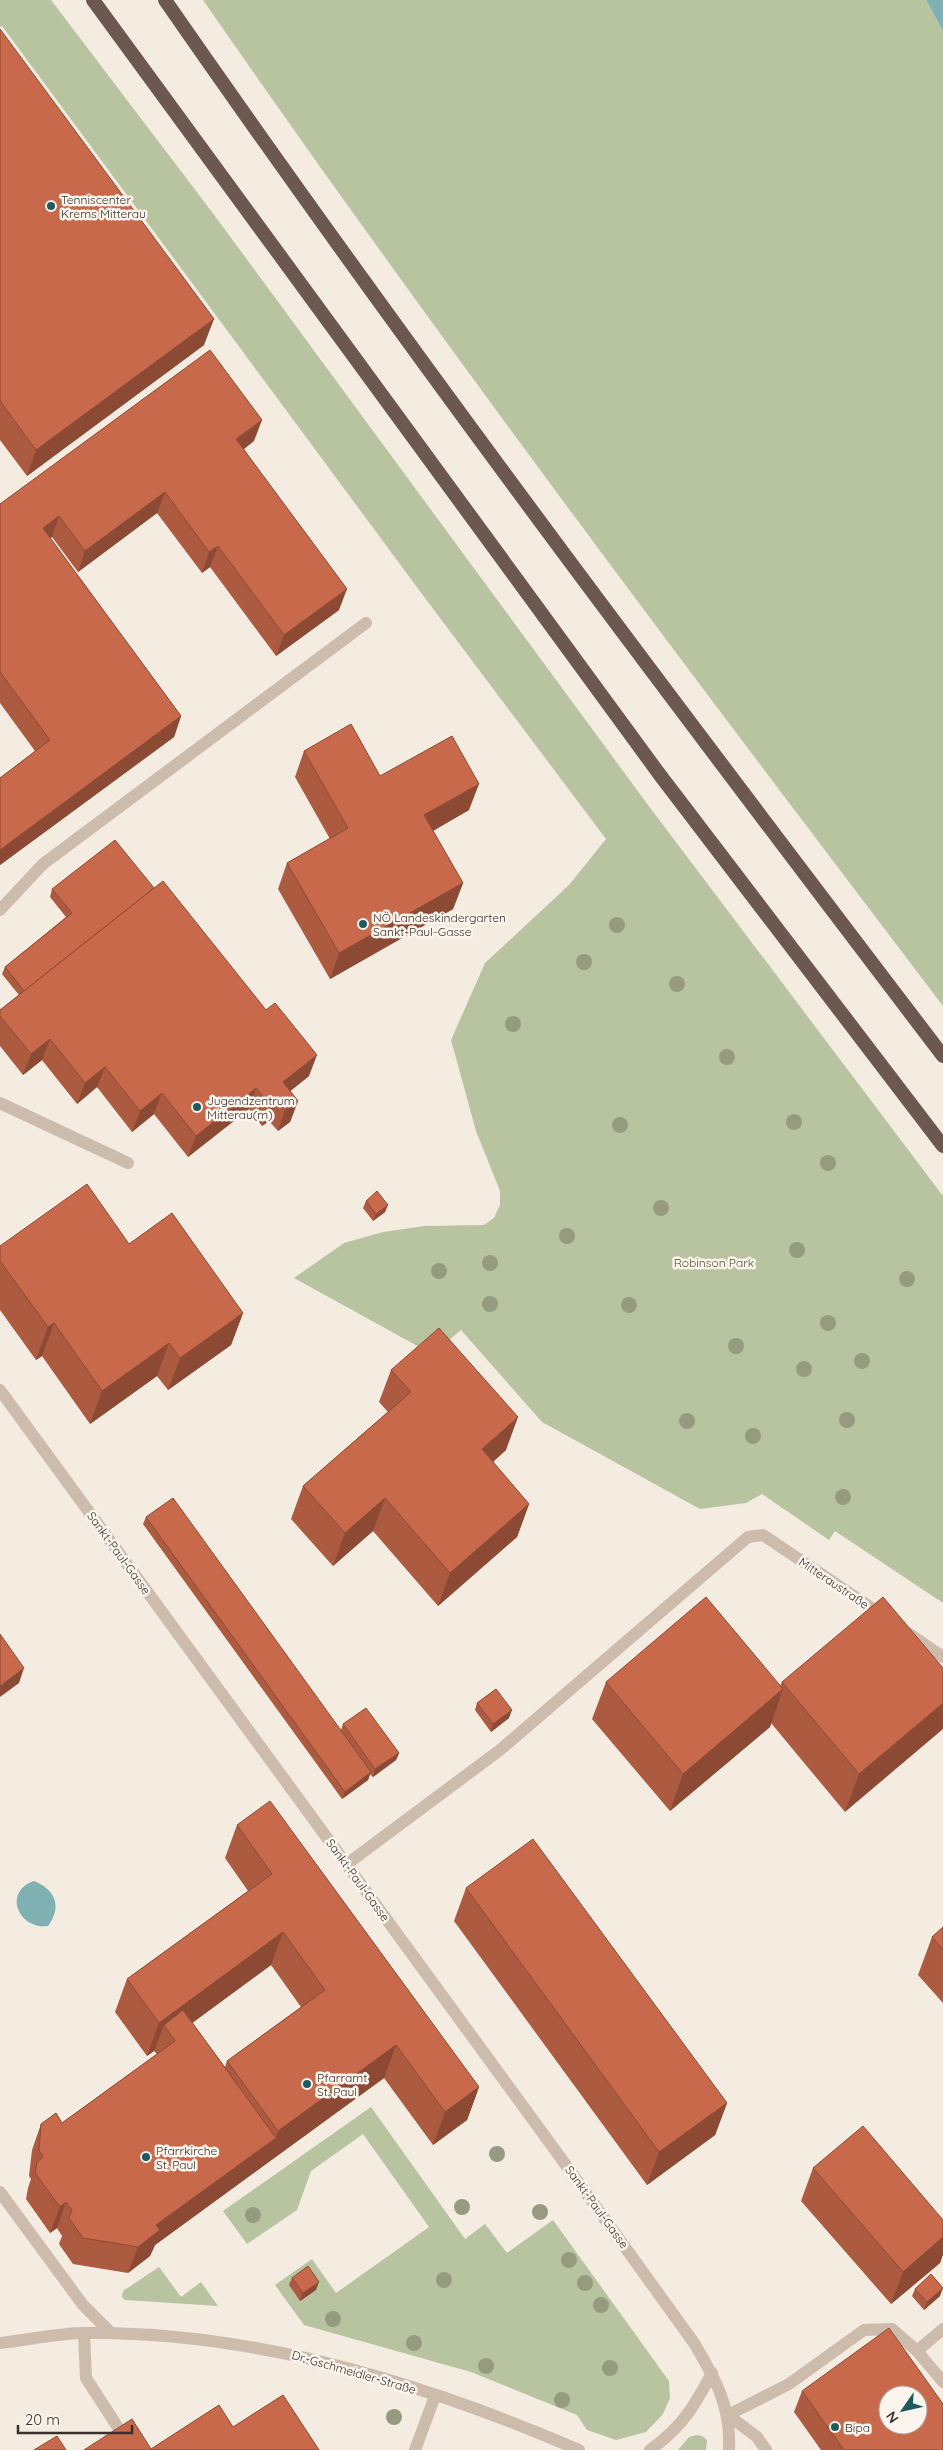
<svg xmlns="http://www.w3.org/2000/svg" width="943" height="2450" viewBox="0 0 943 2450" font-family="Quicksand,sans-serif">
  <rect width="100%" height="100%" fill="#f4ebe1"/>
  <g fill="#b8c4a0">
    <path d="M0 0H51L212 212 648 805 943 1196V1603L835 1531 829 1540 762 1494 746 1503 700 1509 542 1422 461 1330 432 1354 294 1278 344 1243 383 1232 424 1226 484 1225 494 1218 500 1205V1191L476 1131 451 1040 485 963 569 885 606 839 422 594 2 26 0 27Z"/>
    <path d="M203 0H926L943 31V1006C691 674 440 342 203 0Z"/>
    <path d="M371 2107 465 2239 485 2224 507 2253 553 2220 669 2381 670 2398 663 2414 646 2432 616 2440 587 2430 577 2415 471 2372 304 2325 275 2285 312 2259 336 2293 429 2227 363 2134 311 2171 297 2210 247 2244 223 2211Z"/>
    <path d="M159 2267 181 2297 201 2282 218 2306 125 2300 122 2297 123 2291Z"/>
    <path d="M696 2435 702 2436 707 2440 706 2450H678L689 2437Z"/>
  </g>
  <g fill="#7fb0b2">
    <path d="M926 0H943V31Z"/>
    <path d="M34 1881C56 1890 62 1907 48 1926 19 1930 2 1892 34 1881Z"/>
  </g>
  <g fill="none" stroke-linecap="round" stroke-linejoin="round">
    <g stroke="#cdbbac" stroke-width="12">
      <path d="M0 910 43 864 366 623"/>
      <path d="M0 1103 128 1163"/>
      <path d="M347 1864 500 1750 748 1537"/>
      <path d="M0 2192 83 2305 111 2333"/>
      <path d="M84 2333 86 2378 126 2440"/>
      <path d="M917 2351 943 2329"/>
      <path d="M766 2450 757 2437 728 2415 789 2384 864 2330 892 2329 917 2351 943 2382"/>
    </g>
    <g stroke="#cdbbac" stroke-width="12">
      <path d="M0 1390 563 2161 694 2343C716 2380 731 2406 729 2450"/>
      <path d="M748 1537 763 1535 885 1617"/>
      <path d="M908 1633 943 1657"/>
      <path d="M0 2343C28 2340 58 2333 86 2333 253 2331 427 2384 579 2450"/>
      <path d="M415 2450 435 2396"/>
      <path d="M650 2450C682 2427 694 2407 712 2373"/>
    </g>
    <g stroke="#6c584f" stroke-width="14">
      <path d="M93 0 660 775 943 1146"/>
      <path d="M165 0C414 359 678 708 943 1056"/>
    </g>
  </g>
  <g fill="#969b7f">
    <circle cx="617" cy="925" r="8"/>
    <circle cx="584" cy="962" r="8"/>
    <circle cx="677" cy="984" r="8"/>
    <circle cx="513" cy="1024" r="8"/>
    <circle cx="727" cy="1057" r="8"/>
    <circle cx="794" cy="1122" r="8"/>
    <circle cx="620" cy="1125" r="8"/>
    <circle cx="828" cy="1163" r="8"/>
    <circle cx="661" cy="1208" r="8"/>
    <circle cx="567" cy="1236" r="8"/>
    <circle cx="797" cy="1250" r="8"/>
    <circle cx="490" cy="1263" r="8"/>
    <circle cx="439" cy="1271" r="8"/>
    <circle cx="907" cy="1279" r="8"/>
    <circle cx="490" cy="1304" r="8"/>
    <circle cx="629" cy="1305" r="8"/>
    <circle cx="828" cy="1323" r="8"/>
    <circle cx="736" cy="1346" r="8"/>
    <circle cx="862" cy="1361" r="8"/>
    <circle cx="804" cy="1369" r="8"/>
    <circle cx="847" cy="1420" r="8"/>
    <circle cx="687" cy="1421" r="8"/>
    <circle cx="753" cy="1436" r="8"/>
    <circle cx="843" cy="1497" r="8"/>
    <circle cx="497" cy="2154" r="8"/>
    <circle cx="462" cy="2207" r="8"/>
    <circle cx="540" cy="2212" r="8"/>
    <circle cx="253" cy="2215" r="8"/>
    <circle cx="569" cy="2260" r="8"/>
    <circle cx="444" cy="2280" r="8"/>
    <circle cx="585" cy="2283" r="8"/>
    <circle cx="601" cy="2305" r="8"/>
    <circle cx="333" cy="2319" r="8"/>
    <circle cx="414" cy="2343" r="8"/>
    <circle cx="486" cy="2366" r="8"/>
    <circle cx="610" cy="2368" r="8"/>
    <circle cx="562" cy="2400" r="8"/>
    <circle cx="394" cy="2417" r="8"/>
  </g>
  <g fill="#ac5a40" fill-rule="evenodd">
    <path d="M0 29 204 345 27 476 0 440Z"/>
    <path d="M254 441 244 449 339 610 276 656 210 567 202 573 157 513 78 572 52 537 50 538 181 716 174 737 0 865V778L35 751 0 703V504Z"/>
    <path d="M304 751 380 776 469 810 433 831 463 883 453 909 330 979 278 889 287 863 330 839 295 777Z"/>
    <path d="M154 888 309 1076 290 1091 298 1101 290 1122 278 1131 269 1121 262 1126 249 1109 188 1157 154 1114 132 1132 97 1087 77 1104 42 1060 23 1075 0 1046V1010L19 995 2 974 5 967 66 917 50 897 52 889Z"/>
    <path d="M366 1201 385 1212 373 1221 363 1208Z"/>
    <path d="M129 1244 243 1313 231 1345 168 1390 157 1376 90 1424 42 1356 36 1360 0 1310V1246Z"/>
    <path d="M391 1370 506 1450 493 1462 529 1504 517 1537 438 1606 373 1531 333 1566 291 1519 303 1486 388 1412 379 1402Z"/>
    <path d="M146 1517 341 1730 343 1724 399 1753 396 1760 373 1777 370 1774 368 1780 342 1799 143 1524Z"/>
    <path d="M943 1668 845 1812 771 1723 770 1727 670 1811 592 1719 606 1682 780 1686 782 1682Z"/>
    <path d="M477 1703 509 1718 491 1732 475 1710Z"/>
    <path d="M237 1825 479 2087 467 2120 433 2145 384 2078 155 2245 150 2256 128 2273 73 2264 59 2244 62 2236 57 2228 50 2233 26 2199 28 2188 31 2179 29 2176 32 2150 41 2124 62 2123 157 2054 154 2051 147 2056 115 2012 127 1979 248 1891 225 1858ZM271 1965 301 2007 227 2061 225 2067 192 2023Z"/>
    <path d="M466 1888 727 2103 715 2135 647 2185 454 1921Z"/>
    <path d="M943 1927V2003L918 1975 932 1937Z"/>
    <path d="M813 2168 943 2220V2254L940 2263 891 2304 801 2201Z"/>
    <path d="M292 2278 316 2290 300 2301 289 2285Z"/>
    <path d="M915 2289 940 2296 924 2310 912 2296Z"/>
    <path d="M802 2391 943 2450H821L794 2412Z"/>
  </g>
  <g fill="#8c4a34">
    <path d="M214 319 204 345 27 476 36 450Z"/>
    <path d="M262 420 254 441 229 460 236 439Z"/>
    <path d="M165 492 157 513 78 572 85 551Z"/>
    <path d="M59 516 52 537 36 549 43 528Z"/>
    <path d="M218 546 210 567 202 573 209 552Z"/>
    <path d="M347 589 339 610 276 656 284 635Z"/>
    <path d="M181 716 174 737 0 865V850Z"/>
    <path d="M479 784 469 810 415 841 424 815Z"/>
    <path d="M463 883 453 909 330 979 339 953Z"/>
    <path d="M50 1039 42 1060 23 1075 31 1054Z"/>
    <path d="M317 1055 309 1076 278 1101 283 1082Z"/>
    <path d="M105 1067 97 1087 77 1104 85 1083Z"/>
    <path d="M256 1088 249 1109 188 1157 196 1136Z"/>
    <path d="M162 1093 154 1114 132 1132 140 1111Z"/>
    <path d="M276 1100 269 1121 262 1126 270 1105Z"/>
    <path d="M298 1101 290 1122 278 1131 285 1110Z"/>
    <path d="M388 1205 385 1212 373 1221 376 1214Z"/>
    <path d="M243 1313 231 1345 168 1390 180 1358Z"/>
    <path d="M54 1323 42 1356 36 1360 48 1327Z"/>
    <path d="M169 1343 157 1376 90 1424 102 1391Z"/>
    <path d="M518 1417 506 1450 470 1482 482 1449Z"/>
    <path d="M385 1498 373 1531 333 1566 345 1533Z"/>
    <path d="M529 1504 517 1537 438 1606 450 1573Z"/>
    <path d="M24 1668 19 1683 0 1697V1686Z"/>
    <path d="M783 1689 770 1727 670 1811 683 1774Z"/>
    <path d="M943 1703V1729L845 1812 859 1774Z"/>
    <path d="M512 1710 509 1718 491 1732 493 1724Z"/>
    <path d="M399 1753 396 1760 373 1777 375 1769Z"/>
    <path d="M371 1772 368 1780 342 1799 345 1792Z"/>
    <path d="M283 1932 271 1965 173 2037 164 2025 154 2051 147 2056 159 2023Z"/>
    <path d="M396 2045 384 2078 155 2245 150 2256 128 2273 138 2247 156 2225 276 2138 278 2131Z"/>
    <path d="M479 2087 467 2120 433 2145 445 2112Z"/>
    <path d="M727 2103 715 2135 647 2185 659 2152Z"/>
    <path d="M66 2202 57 2228 50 2233 60 2207Z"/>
    <path d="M943 2237V2254L940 2263 891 2304 903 2272Z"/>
    <path d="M319 2282 316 2290 300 2301 303 2293Z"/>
    <path d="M943 2288 940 2296 924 2310 927 2302Z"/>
  </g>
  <g fill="#c8694b" stroke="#8c4a34" fill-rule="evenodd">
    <path d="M0 29 214 319 36 450 0 401Z"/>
    <path d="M210 350 262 420 236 439 347 589 284 635 218 546 209 552 165 492 85 551 59 516 43 528 181 716 0 850V778L50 740 0 672V504Z"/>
    <path d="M351 724 380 776 452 736 479 784 424 815 463 883 339 953 287 863 348 828 304 751Z"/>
    <path d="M115 840 154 888 24 991 5 967 72 913 52 889Z"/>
    <path d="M163 881 266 1010 275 1003 317 1055 283 1082 298 1101 285 1110 276 1100 270 1105 256 1088 196 1136 162 1093 140 1111 105 1067 85 1083 50 1039 31 1054 0 1016V1010Z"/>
    <path d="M87 1184 129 1244 172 1213 243 1313 180 1358 169 1343 102 1391 54 1323 48 1327 0 1261V1246Z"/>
    <path d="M377 1191 388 1205 376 1214 366 1201Z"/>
    <path d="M439 1328 518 1417 482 1449 529 1504 450 1573 385 1498 345 1533 303 1486 411 1392 391 1370Z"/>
    <path d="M173 1498 371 1772 345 1792 146 1517Z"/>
    <path d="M706 1597 783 1689 683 1774 606 1682Z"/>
    <path d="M883 1597 943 1668V1703L859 1774 782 1682Z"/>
    <path d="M0 1634 24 1668 0 1686Z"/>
    <path d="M496 1689 512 1710 493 1724 477 1703Z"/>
    <path d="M366 1708 399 1753 375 1769 343 1724Z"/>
    <path d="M270 1801 479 2087 445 2112 396 2045 278 2131 227 2061 325 1990 283 1932 159 2023 127 1979 272 1874 237 1825Z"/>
    <path d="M533 1839 727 2103 659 2152 466 1888Z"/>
    <path d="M943 1927V1950L932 1937Z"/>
    <path d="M183 2010 276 2138 156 2225 160 2230 138 2247 83 2238 69 2218 72 2210 66 2202 60 2207 35 2173 37 2162 43 2157 39 2150 41 2124 56 2113 62 2123 175 2041 164 2025Z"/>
    <path d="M863 2126 943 2220V2237L903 2272 813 2168Z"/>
    <path d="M308 2266 319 2282 303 2293 292 2278Z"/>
    <path d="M931 2274 943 2288 927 2302 915 2289Z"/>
    <path d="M889 2328 943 2404V2450H844L802 2391ZM888 2395H918V2425H888Z"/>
    <path d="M283 2395 319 2450H84L132 2419 151 2449 219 2405 233 2427Z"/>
    <path d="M57 2436 66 2450H34Z"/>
  </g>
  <g fill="#1f5a5e" stroke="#fbf5ee" stroke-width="2">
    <circle cx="51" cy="206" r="5"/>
    <circle cx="363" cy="924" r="5"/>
    <circle cx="197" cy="1107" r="5"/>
    <circle cx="307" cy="2084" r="5"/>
    <circle cx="146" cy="2157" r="5"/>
    <circle cx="835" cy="2427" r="5"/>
  </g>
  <g text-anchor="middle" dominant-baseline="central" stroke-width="5" stroke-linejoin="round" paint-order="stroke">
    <g font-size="12" fill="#3b302b" stroke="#fbf5ee" text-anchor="start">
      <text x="61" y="199">Tenniscenter<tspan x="61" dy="14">Krems Mitterau</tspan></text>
      <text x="373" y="917">NÖ Landeskindergarten<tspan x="373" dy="14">Sankt-Paul-Gasse</tspan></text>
      <text x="207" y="1100">Jugendzentrum<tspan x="207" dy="14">Mitterau(m)</tspan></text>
      <text x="317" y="2077">Pfarramt<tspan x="317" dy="14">St. Paul</tspan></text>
      <text x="156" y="2150">Pfarrkirche<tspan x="156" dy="14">St. Paul</tspan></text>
      <text x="845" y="2427">Bipa</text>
    </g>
    <g font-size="12" fill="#4a5a2e" stroke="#fbf5ee">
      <text x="714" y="1262">Robinson Park</text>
    </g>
    <g font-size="12" fill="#3b302b" stroke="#fbf5ee">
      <text transform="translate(119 1553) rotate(54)">Sankt-Paul-Gasse</text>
      <text transform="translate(834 1583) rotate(34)">Mitteraustraße</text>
      <text transform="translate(358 1880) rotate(54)">Sankt-Paul-Gasse</text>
      <text transform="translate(597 2207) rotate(54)">Sankt-Paul-Gasse</text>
      <text transform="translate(354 2372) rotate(16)">Dr.-Gschmeidler-Straße</text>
    </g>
  </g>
  <g transform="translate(903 2410) rotate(236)"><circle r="24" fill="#fbf5ee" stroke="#aea6a0"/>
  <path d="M0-4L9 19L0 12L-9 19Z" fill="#1f5a5e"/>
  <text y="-8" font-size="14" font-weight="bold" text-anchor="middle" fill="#3b302b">N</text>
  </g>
  <path d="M18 2425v8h114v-8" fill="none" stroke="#3b302b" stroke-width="2.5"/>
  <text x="25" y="2425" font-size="15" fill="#3b302b" stroke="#fbf5ee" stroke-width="4" paint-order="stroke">20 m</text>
</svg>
